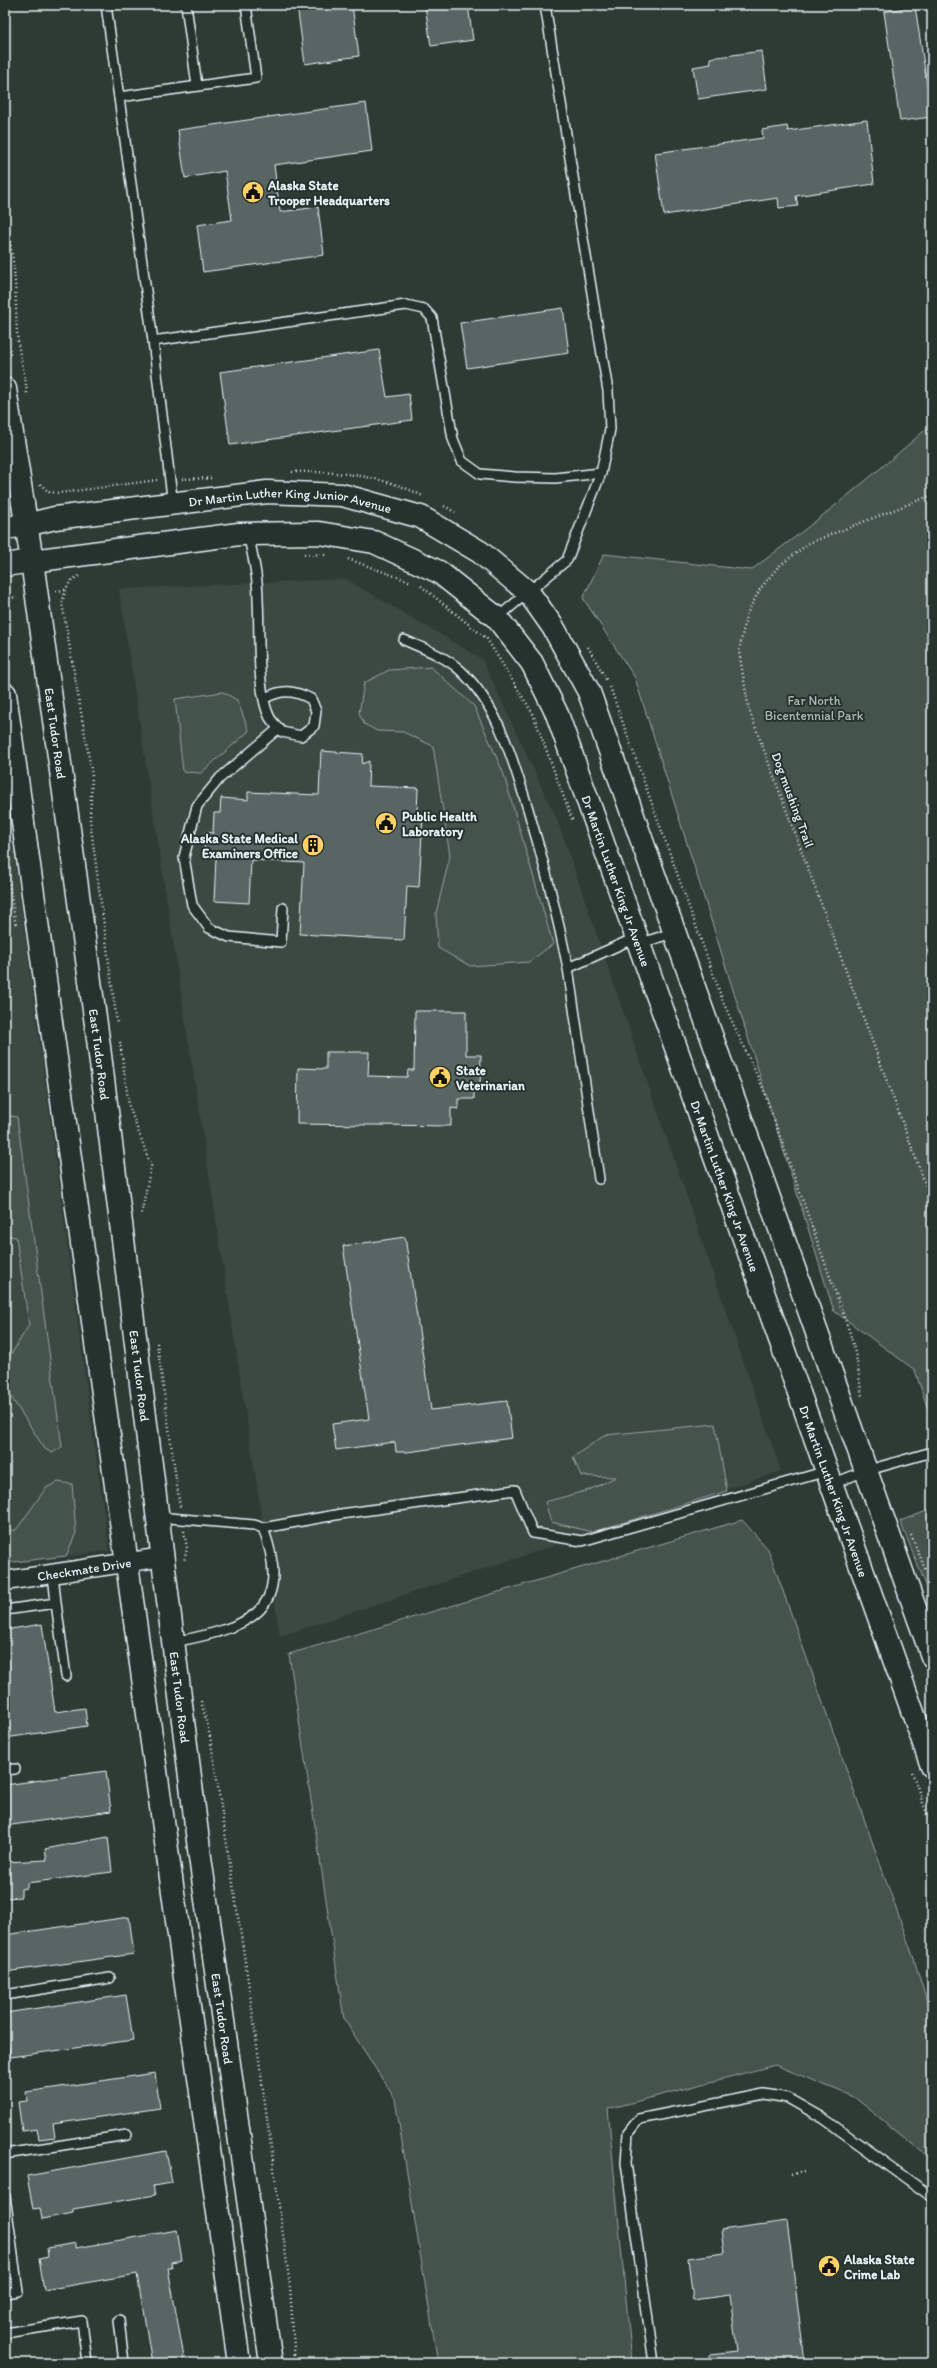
<svg xmlns="http://www.w3.org/2000/svg" width="937" height="2368" viewBox="0 0 937 2368" font-family="Itim,sans-serif">
  <rect width="100%" height="100%" fill="#2e3b35"/>
  <filter id="ink" filterUnits="userSpaceOnUse"><feTurbulence type="fractalNoise" baseFrequency=".025" numOctaves="2"/><feDisplacementMap in="SourceGraphic" scale="8" xChannelSelector="R" yChannelSelector="G"/><feConvolveMatrix kernelMatrix="1 2 1 2 8 2 1 2 1" color-interpolation-filters="sRGB"/></filter>
  <g filter="url(#ink)">
    <g fill="#3b4843">
      <path d="M346 579 482 659 558 822 781 1471 280 1636 119 589Z"/>
      <path d="M5 829 11 833 109 1551 5 1563Z"/>
    </g>
    <g fill="#45524e" stroke="#96a2a3">
      <path d="M932 424V1422L915 1370 834 1311 635 678 583 598 604 554 751 570C814 524 874 475 932 424Z"/>
      <path d="M431 667 474 706 503 772 553 944 529 962 470 966 438 948 436 913 450 856 433 746 403 732 377 731 364 724 359 713 364 683 389 670Z"/>
      <path d="M223 692 237 700 249 731 201 773 183 772 175 699Z"/>
      <path d="M10 1116 17 1117 62 1447 52 1453 45 1449 11 1397 7 1361 29 1325 16 1237 5 1235V1121Z"/>
      <path d="M715 1424 727 1491 592 1532 551 1522 545 1502 589 1490 616 1477 581 1476 573 1457 605 1435Z"/>
      <path d="M58 1482 72 1484 76 1533 66 1556 5 1563V1531L16 1530 46 1488Z"/>
      <path d="M932 1509V1600L900 1521Z"/>
      <path d="M742 1520 768 1549 914 1959 932 2019V2160L854 2097 775 2065 608 2109 632 2363H438L395 2099 344 2019 289 1654Z"/>
    </g>
    <g fill="#596563" stroke="#e8f1f8">
      <path d="M297 5H352L359 56 305 64Z"/>
      <path d="M425 5H468L473 40 431 46Z"/>
      <path d="M915 6 932 117 900 121 884 12Z"/>
      <path d="M762 51 767 89 698 99 693 67 711 64 710 58Z"/>
      <path d="M366 103 372 151 274 165 280 212 318 207 324 255 203 272 197 225 232 220 225 171 185 178 178 130Z"/>
      <path d="M867 120 874 184 796 196 798 206 779 208 778 198 664 215 655 153 763 138 762 130 787 126 788 131Z"/>
      <path d="M563 308 569 353 467 368 460 323Z"/>
      <path d="M379 350 387 397 409 394 412 420 230 445 220 372Z"/>
      <path d="M321 751 363 754 362 764 369 761 368 786 418 788 417 813 423 816 419 887 407 886 404 940 300 934 304 863 251 860 249 903 214 901 216 858 204 857 205 832 213 833 214 813H220L221 798 248 800V792L319 795Z"/>
      <path d="M415 1011H466V1055H481L480 1085H474V1099H458V1109L451 1108V1126L297 1124 298 1068 326 1069V1052H369L368 1076 407 1077 408 1070H414Z"/>
      <path d="M405 1237 431 1410 507 1401 512 1438 407 1452H396L395 1442 336 1450 332 1424 369 1419 343 1246Z"/>
      <path d="M42 1624 55 1712 85 1708 87 1726 5 1738V1630Z"/>
      <path d="M106 1771 111 1811 5 1826V1785Z"/>
      <path d="M108 1837 112 1872 27 1883V1888L21 1889V1897L5 1898V1862L47 1860 45 1849Z"/>
      <path d="M129 1917 134 1954 5 1972V1935Z"/>
      <path d="M126 1995 133 2040 10 2057 9 2047 5 2048V2013Z"/>
      <path d="M155 2073 160 2108 53 2124 55 2137 39 2139 37 2129 22 2131 18 2102 27 2101 26 2092Z"/>
      <path d="M166 2151 172 2183 153 2186 155 2195 73 2209V2213L42 2219 40 2208 33 2209 27 2176Z"/>
      <path d="M787 2221 805 2363H710V2354L737 2351 730 2295 693 2300 688 2258 724 2253 721 2230Z"/>
      <path d="M177 2230 182 2260 171 2262 172 2268H168L185 2363H152L137 2274 44 2290 39 2259 48 2257 47 2248 76 2243V2248Z"/>
    </g>
    <g fill="none" stroke-linecap="round" stroke-linejoin="round">
      <g stroke="#e8f1f8" stroke-width="12">
        <g id="lane">
          <path d="M106 5 153 341 173 505"/>
          <path d="M186 5 197 86"/>
          <path d="M119 97 256 78 246 5"/>
          <path d="M153 341 406 305 424 309 432 318 453 439 462 461 480 474 515 477 555 478 601 473"/>
          <path d="M248 534C253 556 258 578 258 600 260 631 256 691 270 718 273 723 278 727 282 732L301 736 314 726 316 711 311 699C294 690 282 689 265 698"/>
          <path d="M497 618 567 560 601 473 610 429 608 391 545 5"/>
          <path d="M404 640C422 648 445 656 460 670 499 706 513 761 528 809 544 862 557 914 568 968"/>
          <path d="M279 728 220 778 197 806 184 857 192 905 209 928 229 937 281 942 283 908"/>
          <path d="M639 944 675 932"/>
          <path d="M599 1179 568 968 637 937"/>
          <path d="M832 1484 865 1471 932 1452"/>
          <path d="M157 1517 254 1525 263 1528C295 1614 246 1628 173 1642"/>
          <path d="M263 1528 341 1514 515 1490 533 1533 582 1541 827 1471"/>
          <path d="M53 1574 56 1603"/>
          <path d="M5 1610 56 1603 66 1676"/>
          <path d="M5 1770 15 1769"/>
          <path d="M5 1995 110 1978"/>
          <path d="M5 2154 127 2135"/>
          <path d="M5 2196 18 2291 5 2293"/>
          <path d="M119 2320 124 2363"/>
          <path d="M5 2333 82 2321 87 2363"/>
          <path d="M654 2363 626 2163 628 2133 639 2119 764 2094 788 2098 823 2118 932 2197"/>
        </g>
      </g>
      <g stroke="#e8f1f8" stroke-width="21">
        <g id="street">
          <path id="s1" d="M5 1581 163 1557"/>
        </g>
      </g>
      <g stroke="#e8f1f8" stroke-width="25">
        <g id="secondary">
          <path id="s2" d="M26 525 55 518 267 492 342 495 421 517 480 552 529 593 553 627 589 692 932 1656"/>
          <path id="s3" d="M32 561 239 534 319 533 374 542 439 572 497 618 532 663 557 714 932 1766"/>
        </g>
      </g>
      <g stroke="#e8f1f8" stroke-width="25">
        <g id="primary">
          <path id="s4" d="M5 389 32 561 98 1039 200 1857 271 2363"/>
          <path d="M5 528 26 525"/>
          <path d="M5 565 32 561"/>
          <path d="M5 694 239 2363"/>
        </g>
      </g>
      <g stroke="#e8f1f8" stroke-width="2.5" stroke-dasharray="1 3" stroke-linecap="butt">
        <path d="M5 226C17 261 15 295 17 332 18 353 26 374 27 395"/>
        <path d="M292 472C337 471 382 475 423 496"/>
        <path d="M182 479 211 478"/>
        <path d="M40 484 49 492 60 493 157 480"/>
        <path d="M932 495 809 543 778 567 760 589 746 616 739 652 749 710 932 1202"/>
        <path d="M444 506 455 512"/>
        <path d="M304 554 325 555"/>
        <path d="M348 559 411 582"/>
        <path d="M79 576C67 581 65 591 62 603L92 775 90 820 117 1023"/>
        <path d="M421 586 487 639 533 714 573 822"/>
        <path d="M56 591 65 590"/>
        <path d="M5 599 17 597"/>
        <path d="M588 647 607 681"/>
        <path d="M610 687 724 1004 762 1086 850 1333 857 1361 862 1397"/>
        <path d="M5 856 16 927"/>
        <path d="M120 1042 129 1106 151 1166 141 1215"/>
        <path d="M157 1343 180 1507"/>
        <path d="M184 1531 187 1548 184 1562"/>
        <path d="M911 1535 932 1586"/>
        <path d="M201 1701 210 1736 249 1987 290 2286 295 2363"/>
        <path d="M912 1772 932 1829"/>
        <path d="M791 2174 804 2172"/>
      </g>
      <use href="#lane" stroke="#26332d" stroke-width="9"/>
      <use href="#street" stroke="#26332d" stroke-width="18"/>
      <use href="#secondary" stroke="#26332d" stroke-width="22"/>
      <use href="#primary" stroke="#26332d" stroke-width="22"/>
    </g>
  </g>
  <defs>
    <g id="civic-disc" transform="scale(1.15)"><circle r="9.5" fill="#ffd166" stroke="#26332d"/><path d="M-.6-6.5H3V-4.5H.6V-3L4-1V1h2V6H-6V1h2V-1L-.6-3ZM-1.2 2.5V6h2.4V2.5Z" fill="#111"/></g>
    <g id="building-disc" transform="scale(1.15)"><circle r="9.5" fill="#ffd166" stroke="#26332d"/><path d="M-4-6H4V6H1V3H-1V6H-4ZM-2.5-4.3h1.7v1.8h-1.7ZM.8-4.3h1.7v1.8H.8ZM-2.5-1h1.7V.8h-1.7ZM.8-1h1.7V.8H.8Z" fill="#111"/></g>
  </defs>
  <g fill-rule="evenodd">
    <use href="#civic-disc" x="253" y="192"/>
    <use href="#civic-disc" x="386" y="823"/>
    <use href="#building-disc" x="313" y="845"/>
    <use href="#civic-disc" x="440" y="1077"/>
    <use href="#civic-disc" x="829" y="2266"/>
  </g>
  <g text-anchor="middle" dominant-baseline="central" stroke-width="4" stroke-linejoin="round" paint-order="stroke">
    <g font-size="13" font-weight="bold" fill="#e8f1f8" stroke="#26332d" text-anchor="start">
      <text x="268" y="185">Alaska State<tspan x="268" dy="15">Trooper Headquarters</tspan></text>
      <text x="402" y="816">Public Health<tspan x="402" dy="15">Laboratory</tspan></text>
      <text x="298" y="838" text-anchor="end">Alaska State Medical<tspan x="298" dy="15">Examiners Office</tspan></text>
      <text x="456" y="1070">State<tspan x="456" dy="15">Veterinarian</tspan></text>
      <text x="844" y="2259">Alaska State<tspan x="844" dy="15">Crime Lab</tspan></text>
    </g>
    <g font-size="13" fill="#e8f1f8" stroke="#26332d">
      <text stroke="none"><textPath href="#s2" startOffset="267">Dr Martin Luther King Junior Avenue</textPath></text>
      <text stroke="none"><textPath href="#s4" startOffset="348">East Tudor Road</textPath></text>
      <text transform="translate(793 800) rotate(70)">Dog mushing Trail</text>
      <text stroke="none"><textPath href="#s3" startOffset="781">Dr Martin Luther King Jr Avenue</textPath></text>
      <text stroke="none"><textPath href="#s4" startOffset="672">East Tudor Road</textPath></text>
      <text stroke="none"><textPath href="#s3" startOffset="1105">Dr Martin Luther King Jr Avenue</textPath></text>
      <text stroke="none"><textPath href="#s4" startOffset="996">East Tudor Road</textPath></text>
      <text stroke="none"><textPath href="#s3" startOffset="1429">Dr Martin Luther King Jr Avenue</textPath></text>
      <text stroke="none"><textPath href="#s1" startOffset="80">Checkmate Drive</textPath></text>
      <text stroke="none"><textPath href="#s4" startOffset="1320">East Tudor Road</textPath></text>
      <text stroke="none"><textPath href="#s4" startOffset="1644">East Tudor Road</textPath></text>
    </g>
    <g font-size="13" fill="#afb9bc" stroke="#26332d">
      <text x="814" y="700">Far North<tspan x="814" dy="15">Bicentennial Park</tspan></text>
    </g>
  </g>
  <rect width="937" height="2368" fill="none" stroke="#26332d" stroke-width="20"/>
  <rect x="10" y="10" width="917" height="2348" fill="none" stroke="#e8f1f8" stroke-width="1.5" filter="url(#ink)"/>
</svg>
